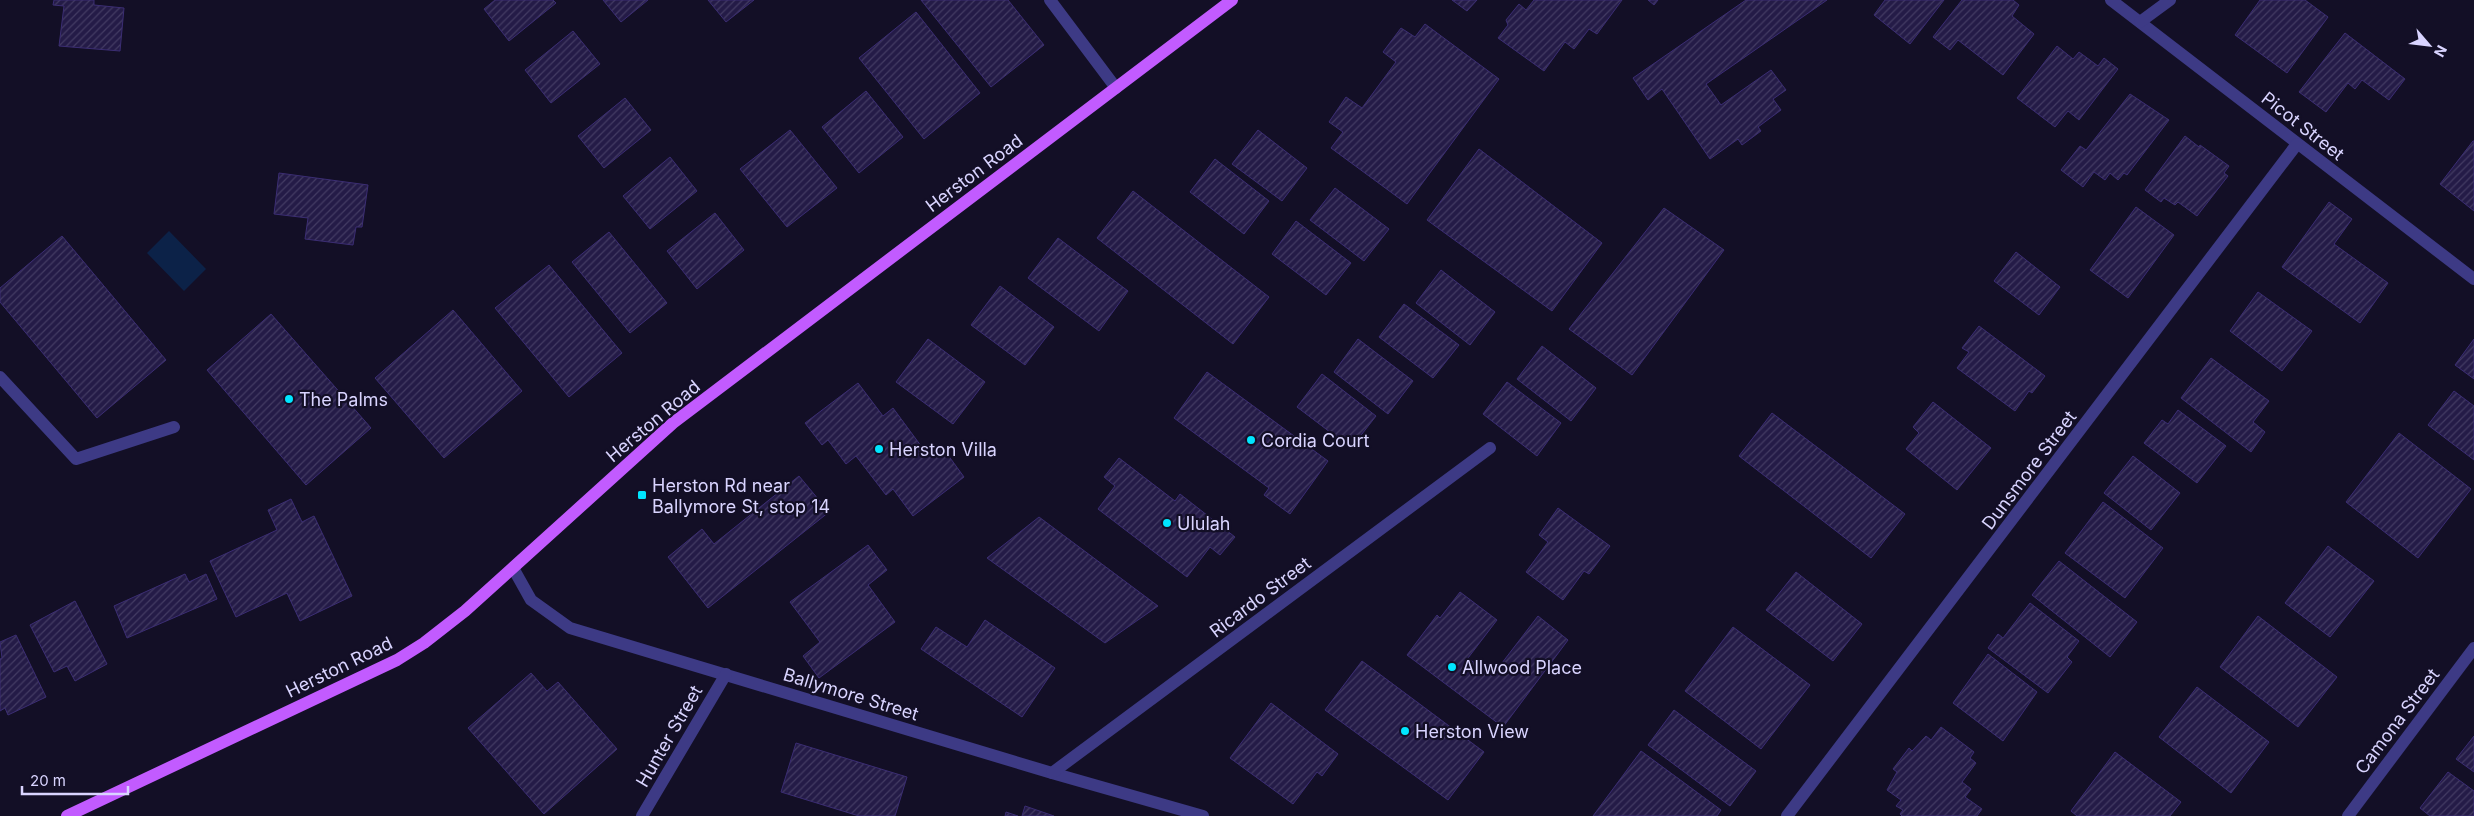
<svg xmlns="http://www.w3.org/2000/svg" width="2474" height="816" viewBox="0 0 2474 816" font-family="Inter,sans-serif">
  <defs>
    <pattern id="building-hatch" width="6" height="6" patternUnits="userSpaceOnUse" patternTransform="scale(1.25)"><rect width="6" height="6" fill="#241b47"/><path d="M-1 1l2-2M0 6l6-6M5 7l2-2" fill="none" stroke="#433b63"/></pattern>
  </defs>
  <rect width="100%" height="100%" fill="#130f26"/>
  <path fill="#0c2248" d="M169 231 206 269 184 291 147 253Z"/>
  <g fill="url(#building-hatch)" stroke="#3b2d73">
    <path d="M54 0H94V5L124 8 120 51 59 46 64 6 53 5Z"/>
    <path d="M495 0H553L556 3 509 41 484 9Z"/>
    <path d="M603 0H648L621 22Z"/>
    <path d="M708 0H754L726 22Z"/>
    <path d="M921 0H1008L1044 45 991 87Z"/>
    <path d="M1452 0H1477L1467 11Z"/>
    <path d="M1534 0H1622L1597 34 1589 29 1574 49 1565 42 1544 71 1498 38 1508 25 1506 20 1519 4 1526 10Z"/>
    <path d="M1648 0H1658L1654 5Z"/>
    <path d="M1746 0H1827L1706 84 1721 105 1771 70 1786 90 1773 99 1781 110 1758 127 1761 131 1742 145 1738 139 1710 159 1662 89 1648 100 1633 78Z"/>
    <path d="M1885 0H1944L1910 44 1874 15Z"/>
    <path d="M1962 0H2013L2019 5 2012 16 2034 34 2003 75 1958 40 1950 50 1933 37Z"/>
    <path d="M2260 0H2305L2328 17 2287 73 2235 35Z"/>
    <path d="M916 12 980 93 924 139 859 58Z"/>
    <path d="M1425 24 1499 79 1407 204 1331 148 1343 132 1329 122 1346 97 1362 108 1396 62 1383 52 1401 28 1415 37Z"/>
    <path d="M573 31 600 64 551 103 525 70Z"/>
    <path d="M2345 33 2405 79 2389 100 2362 80 2355 89 2348 83 2326 112 2299 92Z"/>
    <path d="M2057 46 2073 59 2079 52 2098 66 2104 58 2118 69 2079 120 2068 111 2055 127 2017 98Z"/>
    <path d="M866 91 903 137 859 173 822 127Z"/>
    <path d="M2130 94 2169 120 2127 175 2124 173 2118 180 2110 173 2105 180 2094 172 2083 187 2061 170 2080 146 2086 150Z"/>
    <path d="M625 98 651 130 604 168 578 136Z"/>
    <path d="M790 130 837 188 787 227 740 169Z"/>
    <path d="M1258 130 1307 168 1282 201 1232 164Z"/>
    <path d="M2185 136 2199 147 2200 145 2229 166 2224 173 2228 176 2197 216 2178 202 2175 205 2164 198 2161 202 2145 190Z"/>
    <path d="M2473 141H2474V211L2440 184Z"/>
    <path d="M1479 149 1602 243 1552 311 1427 220Z"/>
    <path d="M670 157 697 191 650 229 623 196Z"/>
    <path d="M1215 159 1269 201 1244 234 1190 192Z"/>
    <path d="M279 173 368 185 362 227H356L353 245 305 239 308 218 274 214Z"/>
    <path d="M1335 188 1389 229 1364 261 1310 220Z"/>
    <path d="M1133 191 1269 297 1233 344 1097 238Z"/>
    <path d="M2329 202 2352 219 2334 244 2388 283 2360 323 2282 267Z"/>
    <path d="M2136 207 2174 235 2128 298 2090 270Z"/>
    <path d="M1664 208 1724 250 1632 375 1569 329Z"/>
    <path d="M715 213 744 250 697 289 667 251Z"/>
    <path d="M1296 221 1351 263 1326 295 1272 254Z"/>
    <path d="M609 232 667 303 630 333 572 262Z"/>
    <path d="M62 236 166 360 97 418 0 302V288Z"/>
    <path d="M1058 238 1128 291 1099 331 1028 278Z"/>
    <path d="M2016 252 2060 287 2039 315 1994 281Z"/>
    <path d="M549 265 622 353 569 397 495 308Z"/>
    <path d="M1441 270 1495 312 1470 345 1416 303Z"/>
    <path d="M1000 286 1054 327 1025 365 971 325Z"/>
    <path d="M2258 292 2312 331 2282 371 2230 331Z"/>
    <path d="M1404 304 1459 345 1433 378 1379 337Z"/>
    <path d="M453 310 522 391 444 458 375 378Z"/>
    <path d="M271 314 371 428 306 485 207 370Z"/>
    <path d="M1979 326 2045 376 2032 393 2029 391 2015 411 1957 368 1969 352 1962 348Z"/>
    <path d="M928 339 985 382 953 424 896 382Z"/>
    <path d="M1358 339 1413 381 1388 414 1334 372Z"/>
    <path d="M2474 339V379L2455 365Z"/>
    <path d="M1542 346 1596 388 1571 421 1517 379Z"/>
    <path d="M2211 358 2269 401 2253 422 2265 432 2251 452 2181 398Z"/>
    <path d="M1207 372 1328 461 1290 514 1264 495 1269 488 1174 418Z"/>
    <path d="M1322 374 1376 416 1351 448 1297 407Z"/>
    <path d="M1507 382 1561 423 1537 456 1483 414Z"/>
    <path d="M858 383 883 416 893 408 927 454 940 444 964 477 913 516 893 489 886 495 856 456 846 464 828 440 822 445 805 423Z"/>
    <path d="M2454 391 2474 406V460L2428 425Z"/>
    <path d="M1933 402 1991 448 1957 490 1906 449 1919 433 1913 427Z"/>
    <path d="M2178 410 2226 446 2197 483 2144 443 2162 420 2168 424Z"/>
    <path d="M1772 413 1905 514 1871 558 1739 456Z"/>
    <path d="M2399 433 2471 489 2418 558 2346 502Z"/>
    <path d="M2133 456 2180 493 2151 530 2104 493Z"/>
    <path d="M1119 458 1175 501 1180 494 1235 537 1220 555 1210 547 1187 577 1098 509 1115 486 1104 477Z"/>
    <path d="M799 476 829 512 708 608 668 557 702 529 714 544Z"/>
    <path d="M291 499 302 522 314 516 352 596 300 621 287 593 236 617 210 561 277 530 268 510Z"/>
    <path d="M2103 502 2163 548 2125 598 2065 553Z"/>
    <path d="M1558 508 1610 546 1589 574 1584 571 1563 600 1526 572 1548 542 1539 535Z"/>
    <path d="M1039 517 1158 606 1105 643 987 558Z"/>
    <path d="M868 545 887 570 868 585 895 622 819 678 803 656 820 642 790 602Z"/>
    <path d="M2328 546 2374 581 2330 637 2285 603Z"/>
    <path d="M2059 561 2137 622 2110 657 2032 595Z"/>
    <path d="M1796 572 1862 624 1833 661 1766 610Z"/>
    <path d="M185 574 189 582 206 574 217 599 127 638 114 606Z"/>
    <path d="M1460 592 1497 620 1468 658 1492 676 1538 616 1568 640 1503 727 1407 655 1437 615 1440 618Z"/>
    <path d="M75 601 107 664 75 681 67 666 54 672 30 625Z"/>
    <path d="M2030 603 2079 641 2067 657 2072 662 2048 693 1988 648 1998 634 2003 638Z"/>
    <path d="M2258 616 2337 677 2298 727 2220 667Z"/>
    <path d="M985 620 1055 668 1022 717 921 649 936 627 967 647Z"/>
    <path d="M1733 627 1810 685 1761 749 1685 691Z"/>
    <path d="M16 635 46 697 8 715 5 708 0 711V659L2 658 0 642Z"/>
    <path d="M1988 654 2037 692 2003 741 1953 703Z"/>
    <path d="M1362 661 1484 752 1448 800 1325 710Z"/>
    <path d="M531 673 547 691 558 682 617 749 544 814 468 728Z"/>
    <path d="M2197 687 2269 742 2231 793 2159 737Z"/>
    <path d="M1271 703 1338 754 1322 776 1317 772 1293 804 1230 758Z"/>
    <path d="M1674 710 1756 771 1730 806 1648 745Z"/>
    <path d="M1941 727 1974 752 1970 758 1976 763 1962 782 1971 789 1965 797 1982 809 1977 816H1902L1900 814 1903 810 1896 806 1901 800 1887 790 1897 772 1893 769 1909 748 1912 751 1926 736 1931 740Z"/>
    <path d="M2474 736V772L2456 759Z"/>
    <path d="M796 743 907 777 895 816H859L781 792Z"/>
    <path d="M1641 751 1721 810 1717 816H1593Z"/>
    <path d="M2115 752 2181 802 2170 816H2077L2071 811Z"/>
    <path d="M2448 772 2474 791V816H2430L2420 808Z"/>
    <path d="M1025 806 1054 816H1022Z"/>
    <path d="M1006 812 1018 816H1005Z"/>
  </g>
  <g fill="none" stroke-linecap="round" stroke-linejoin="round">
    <g stroke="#3d3a85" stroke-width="12">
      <path d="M1050 0 1116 88"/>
      <path d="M2111 0 2474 279"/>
      <path d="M2140 22 2170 0"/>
      <path d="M0 377 76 459 174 427"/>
      <path d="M513 568 531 600 570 628 1052 773 1203 816"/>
      <path d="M1052 773 1490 448"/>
      <path d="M642 816 726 674"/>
      <path d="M1787 816 2297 144"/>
      <path d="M2348 816 2474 648"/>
    </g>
    <path stroke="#c25bff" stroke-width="12" d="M67 816 397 660 424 643 465 611 673 423 1232 0"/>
  </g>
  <g fill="#00e5ff" stroke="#130f26" stroke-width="2">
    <circle cx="289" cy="399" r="5"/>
    <circle cx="1251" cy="440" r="5"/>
    <circle cx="879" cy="449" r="5"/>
    <rect x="637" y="490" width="10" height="10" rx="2.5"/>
    <circle cx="1167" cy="523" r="5"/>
    <circle cx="1452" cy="667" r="5"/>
    <circle cx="1405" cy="731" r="5"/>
  </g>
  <g text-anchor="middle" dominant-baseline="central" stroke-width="4.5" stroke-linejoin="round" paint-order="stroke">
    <g font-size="18" fill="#d9d4ff" stroke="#130f26">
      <text transform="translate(2303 126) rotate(38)">Picot Street</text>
      <text transform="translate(974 173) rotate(-37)">Herston Road</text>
      <text transform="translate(653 421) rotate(-40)">Herston Road</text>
      <text transform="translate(2029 470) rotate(-53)">Dunsmore Street</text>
      <text transform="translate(1260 597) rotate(-37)">Ricardo Street</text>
      <text transform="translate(339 667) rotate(-26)">Herston Road</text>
      <text transform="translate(851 694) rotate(17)">Ballymore Street</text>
      <text transform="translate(2397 721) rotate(-53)">Camona Street</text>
      <text transform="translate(669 736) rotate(-60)">Hunter Street</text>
    </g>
    <g font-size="18" fill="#d9d4ff" stroke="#130f26" text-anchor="start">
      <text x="299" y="399">The Palms</text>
      <text x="1261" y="440">Cordia Court</text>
      <text x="889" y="449">Herston Villa</text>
      <text x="652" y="485">Herston Rd near<tspan x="652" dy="21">Ballymore St, stop 14</tspan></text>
      <text x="1177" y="523">Ululah</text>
      <text x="1462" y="667">Allwood Place</text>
      <text x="1415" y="731">Herston View</text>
    </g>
  </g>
  <g transform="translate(2429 45) rotate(118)" stroke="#130f26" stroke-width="4" paint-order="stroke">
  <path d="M0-4L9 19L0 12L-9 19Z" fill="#d9d4ff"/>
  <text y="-8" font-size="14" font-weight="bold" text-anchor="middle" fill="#d9d4ff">N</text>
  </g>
  <path d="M22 786v8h106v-8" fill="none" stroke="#d9d4ff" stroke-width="2.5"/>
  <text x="30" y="786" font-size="15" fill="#d9d4ff" stroke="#130f26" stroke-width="4" paint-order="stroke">20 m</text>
</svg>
